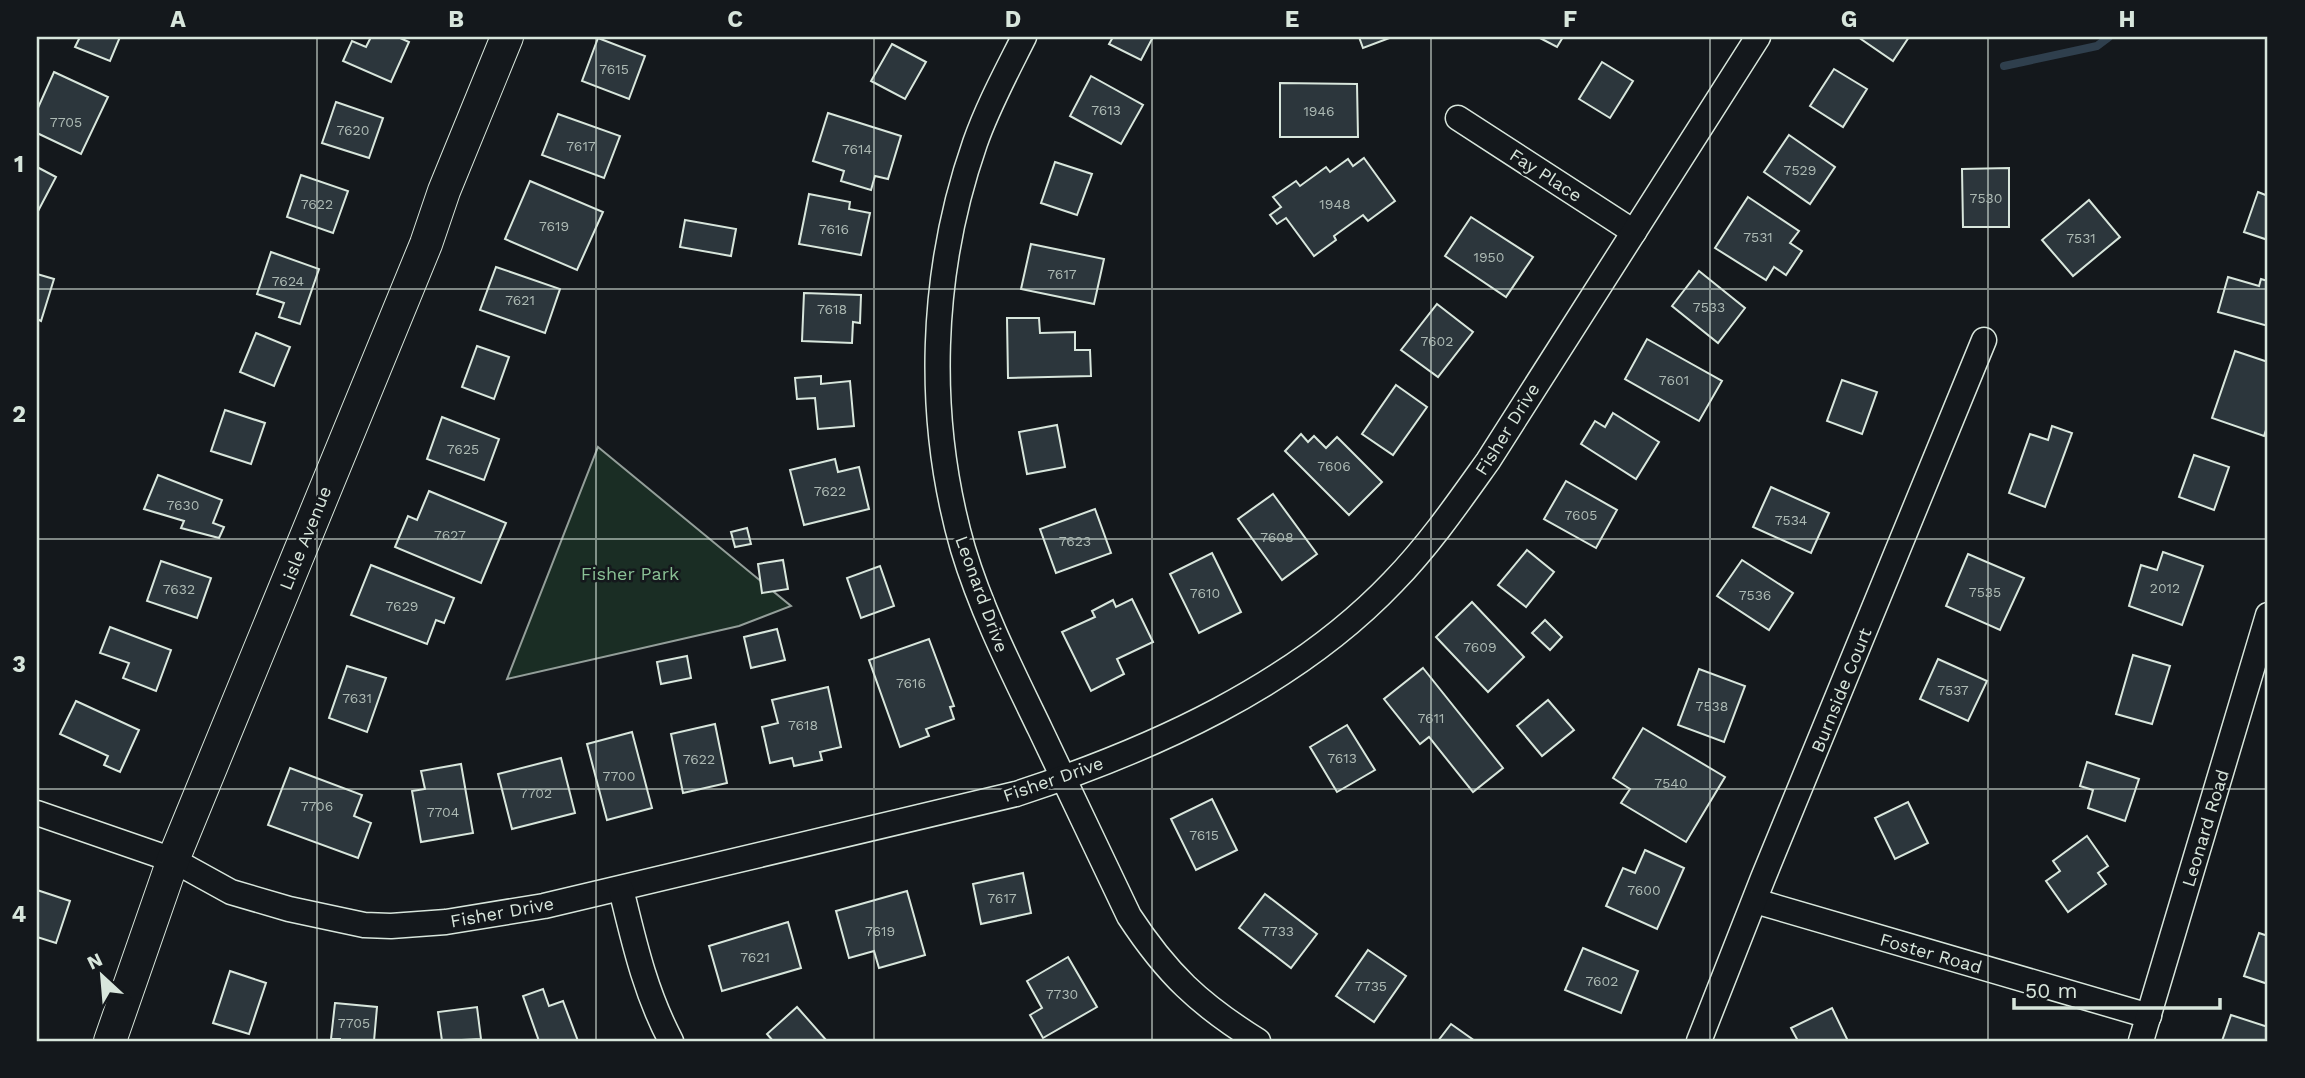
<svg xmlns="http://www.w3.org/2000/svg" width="2305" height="1078" viewBox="0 0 2305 1078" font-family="'Work Sans',sans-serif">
  <rect width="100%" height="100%" fill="#14181c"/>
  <path fill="#1a2d24" stroke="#939e99" stroke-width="2" d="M598 447 791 606 739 626 507 679Z"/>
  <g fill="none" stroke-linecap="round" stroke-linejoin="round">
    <path stroke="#2f3f4d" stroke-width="8" d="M2004 66 2097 46 2109 37"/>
  </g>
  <g fill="#2c363c" stroke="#d8e6dc" stroke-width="2">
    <path d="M80 37H120L110 61 75 47Z"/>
    <path d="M371 37H398L409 42 391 82 343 61 352 41 366 47Z"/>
    <path d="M1113 37H1153L1141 60 1109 44Z"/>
    <path d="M1359 37H1392L1363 48Z"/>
    <path d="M1538 37H1563L1557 47Z"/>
    <path d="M1858 37H1909L1893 61Z"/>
    <path d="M598 38 645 56 629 99 582 81Z"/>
    <path d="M892 44 926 62 905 99 871 81Z"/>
    <path d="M1602 62 1633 81 1610 118 1579 99Z"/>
    <path d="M1834 69 1867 89 1843 127 1810 106Z"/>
    <path d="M54 72 108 97 81 154 37 133V110Z"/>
    <path d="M1091 76 1143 105 1121 144 1070 116Z"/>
    <path d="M1280 83 1357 84 1358 137H1280Z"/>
    <path d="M336 102 383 118 369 158 322 143Z"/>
    <path d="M828 113 901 136 888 179 875 176 871 190 841 181 844 171 813 161Z"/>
    <path d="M558 114 620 136 604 178 542 155Z"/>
    <path d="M1789 135 1835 167 1810 204 1764 172Z"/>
    <path d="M1364 158 1395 201 1368 221 1363 215 1334 236 1336 240 1314 256 1286 218 1277 224 1270 215 1281 207 1273 197 1296 181 1300 186 1326 167 1330 172 1348 159 1353 166Z"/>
    <path d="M1055 162 1092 174 1077 215 1041 203Z"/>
    <path d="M37 167 56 177 37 213Z"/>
    <path d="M2009 168V227H1963L1962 169Z"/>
    <path d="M301 175 348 191 333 233 287 217Z"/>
    <path d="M530 181 603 212 577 270 505 239Z"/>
    <path d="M2258 192 2268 196V240L2244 232Z"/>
    <path d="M809 194 850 202 849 209 870 213 861 255 799 244Z"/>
    <path d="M1748 197 1799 231 1790 243 1802 251 1786 275 1774 267 1766 280 1715 248Z"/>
    <path d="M2089 200 2120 237 2073 276 2042 240Z"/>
    <path d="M1471 217 1533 257 1506 297 1445 256Z"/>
    <path d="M685 220 736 229 731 256 680 247Z"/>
    <path d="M1031 244 1104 259 1094 304 1021 289Z"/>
    <path d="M271 252 319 269 300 324 279 317 284 303 257 294Z"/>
    <path d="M496 267 560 289 545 333 480 310Z"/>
    <path d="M1699 271 1745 308 1718 343 1672 306Z"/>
    <path d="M37 274 54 279 41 321 37 319Z"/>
    <path d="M2228 277 2259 286 2261 279 2268 281V326L2218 312Z"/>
    <path d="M804 293 861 295 860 323 853 322 852 343 802 341Z"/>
    <path d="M1437 304 1473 332 1438 377 1401 350Z"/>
    <path d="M1007 318H1039L1040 333 1075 332V350H1090L1091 376 1008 378Z"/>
    <path d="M256 333 290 347 274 386 240 372Z"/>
    <path d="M1647 339 1722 381 1699 421 1625 379Z"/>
    <path d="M477 346 509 357 494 399 462 387Z"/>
    <path d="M2235 351 2268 362V424L2264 436 2212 418Z"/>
    <path d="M821 376V384L850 381 854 426 818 429 815 398 797 399 795 378Z"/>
    <path d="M1842 380 1877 392 1862 434 1827 421Z"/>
    <path d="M1396 385 1427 407 1393 455 1362 434Z"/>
    <path d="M225 410 265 423 251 464 211 451Z"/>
    <path d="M1613 413 1659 442 1636 479 1581 444 1595 421 1605 427Z"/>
    <path d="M442 417 499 439 484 480 427 459Z"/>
    <path d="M1057 425 1065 467 1027 474 1019 432Z"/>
    <path d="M2052 426 2072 433 2045 507 2009 493 2030 434 2048 440Z"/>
    <path d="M1301 434 1308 442 1314 436 1326 448 1337 437 1382 482 1349 515 1285 451Z"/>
    <path d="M2194 455 2229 467 2214 510 2179 497Z"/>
    <path d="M835 459 838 472 859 467 869 509 804 525 790 470Z"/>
    <path d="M158 475 222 500 213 523 224 527 219 538 181 528 184 521 144 509Z"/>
    <path d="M1566 481 1617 510 1596 548 1544 519Z"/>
    <path d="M1771 487 1829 513 1811 553 1753 527Z"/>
    <path d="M429 491 506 523 481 583 395 547 408 516 417 520Z"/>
    <path d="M1273 494 1317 554 1282 580 1238 519Z"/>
    <path d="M1095 509 1111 553 1056 573 1040 529Z"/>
    <path d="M747 528 751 544 735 547 731 532Z"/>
    <path d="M1527 550 1554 572 1526 607 1498 585Z"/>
    <path d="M2163 552 2203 566 2182 625 2129 606 2141 565 2157 570Z"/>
    <path d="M1212 553 1241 612 1199 633 1170 574Z"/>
    <path d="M1968 554 2024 578 2000 630 1946 606Z"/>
    <path d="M783 560 788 589 762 593 758 564Z"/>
    <path d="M1742 560 1793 593 1769 630 1717 596Z"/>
    <path d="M161 561 211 578 197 618 147 601Z"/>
    <path d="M371 565 454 598 444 623 436 620 427 644 351 615Z"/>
    <path d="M880 566 894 606 861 618 847 578Z"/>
    <path d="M1132 599 1153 642 1117 659 1124 674 1091 691 1062 632 1095 617 1092 611 1113 600 1116 607Z"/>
    <path d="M1472 602 1524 657 1488 692 1436 637Z"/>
    <path d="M1545 620 1562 637 1550 650 1532 633Z"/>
    <path d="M110 627 171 650 156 691 123 678 129 663 100 653Z"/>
    <path d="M777 629 785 660 751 668 744 637Z"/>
    <path d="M929 639 954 706 950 707 954 719 926 729 929 736 900 747 869 660Z"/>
    <path d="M2133 655 2170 666 2152 724 2116 714Z"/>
    <path d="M687 656 691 678 661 684 657 662Z"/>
    <path d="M1938 659 1987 681 1968 721 1920 699Z"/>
    <path d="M347 666 386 678 367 732 329 718Z"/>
    <path d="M1423 668 1503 768 1473 792 1429 737 1420 744 1384 699Z"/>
    <path d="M1699 669 1745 686 1724 742 1678 725Z"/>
    <path d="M828 687 841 747 820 752 822 760 794 766 792 758 770 763 762 727 778 723 772 700Z"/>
    <path d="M1548 700 1574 730 1542 756 1517 726Z"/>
    <path d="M76 701 139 730 120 772 104 765 108 756 60 734Z"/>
    <path d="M715 724 727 783 683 793 671 734Z"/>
    <path d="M1347 725 1375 770 1337 792 1310 747Z"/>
    <path d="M1643 728 1725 777 1686 842 1621 803 1630 789 1613 778Z"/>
    <path d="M632 732 652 808 607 820 587 744Z"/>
    <path d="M561 758 575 813 512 829 498 774Z"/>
    <path d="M2087 762 2139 779 2125 821 2088 808 2093 790 2080 786Z"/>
    <path d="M461 764 473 833 421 842 412 791 425 789 421 771Z"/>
    <path d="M290 768 362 795 354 816 371 823 358 858 268 825Z"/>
    <path d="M1212 799 1237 850 1196 870 1171 819Z"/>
    <path d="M1908 802 1928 843 1895 859 1875 818Z"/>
    <path d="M2087 836 2108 866 2098 873 2106 884 2068 912 2046 881 2060 871 2053 861Z"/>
    <path d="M1645 850 1684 868 1657 929 1606 906 1623 868 1635 873Z"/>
    <path d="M1023 873 1031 913 981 924 973 884Z"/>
    <path d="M37 890 70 901 56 943 37 937Z"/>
    <path d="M907 891 925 955 879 968 874 951 849 958 836 911Z"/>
    <path d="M1265 894 1317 934 1291 968 1239 928Z"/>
    <path d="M788 922 801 968 722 991 709 946Z"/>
    <path d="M2259 933 2268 936V984L2244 976Z"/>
    <path d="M1583 948 1638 971 1621 1013 1565 990Z"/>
    <path d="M1368 950 1406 976 1374 1022 1336 996Z"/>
    <path d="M1068 957 1097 1007 1043 1038 1030 1015 1042 1008 1027 981Z"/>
    <path d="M230 971 266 983 249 1034 213 1023Z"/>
    <path d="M543 989 549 1006 563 1001 578 1041H539L523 996Z"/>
    <path d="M335 1003 377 1007 374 1041H340V1039H331Z"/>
    <path d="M477 1007 481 1039 442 1041 438 1012Z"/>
    <path d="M797 1007 827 1041H773L767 1034Z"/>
    <path d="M1832 1008 1848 1041H1798L1791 1028Z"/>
    <path d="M2231 1015 2268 1027V1041H2222Z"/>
    <path d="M1451 1024 1475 1041H1438Z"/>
  </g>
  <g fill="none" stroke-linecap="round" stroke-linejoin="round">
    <g stroke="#d8e6dc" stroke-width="27">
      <g id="minor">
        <path d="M1024 37C1007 71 988 106 975 143 930 272 925 417 963 549 982 612 1012 671 1040 729 1070 791 1099 854 1129 916 1167 974 1199 1004 1258 1041"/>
        <path d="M1458 118 1634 232"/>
        <path d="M37 813 173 860 231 892 289 909 364 925 391 926 446 922 544 906 1016 794C1151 750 1294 686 1393 582 1429 545 1458 503 1488 461L1758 37"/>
        <path d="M621 889C634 942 645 992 671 1041"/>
        <path d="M1755 901 2149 1016"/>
        <path d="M1699 1041 1763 878 1984 340"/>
        <path d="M2141 1041 2268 615"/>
      </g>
    </g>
    <g stroke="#d8e6dc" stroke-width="34">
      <path id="tertiary" d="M110 1041 173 860 426 244 444 191 507 37"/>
    </g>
    <use href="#minor" stroke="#14181c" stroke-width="24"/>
    <use href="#tertiary" stroke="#14181c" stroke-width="32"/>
  </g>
  <path fill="none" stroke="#d8e6dc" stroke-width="2" stroke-opacity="0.55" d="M317 37V1041M596 37V1041M874 37V1041M1152 37V1041M1431 37V1041M1710 37V1041M1988 37V1041M37 289H2268M37 539H2268M37 789H2268"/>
  <g text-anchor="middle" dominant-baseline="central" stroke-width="5" stroke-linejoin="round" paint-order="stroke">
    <g font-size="14" fill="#adbab4">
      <text x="614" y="69">7615</text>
      <text x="1106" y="110">7613</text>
      <text x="1319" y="111">1946</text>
      <text x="66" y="122">7705</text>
      <text x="353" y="130">7620</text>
      <text x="581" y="146">7617</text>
      <text x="857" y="149">7614</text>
      <text x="1800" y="170">7529</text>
      <text x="1986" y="198">7530</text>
      <text x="317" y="204">7622</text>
      <text x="1335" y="204">1948</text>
      <text x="554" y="226">7619</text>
      <text x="834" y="229">7616</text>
      <text x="1758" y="237">7531</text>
      <text x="2081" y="238">7531</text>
      <text x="1489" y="257">1950</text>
      <text x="1062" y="274">7617</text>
      <text x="288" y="281">7624</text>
      <text x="520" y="300">7621</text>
      <text x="1709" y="307">7533</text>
      <text x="832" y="309">7618</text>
      <text x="1437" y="341">7602</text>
      <text x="1674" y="380">7601</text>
      <text x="463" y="449">7625</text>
      <text x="1334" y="466">7606</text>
      <text x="830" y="491">7622</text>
      <text x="183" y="505">7630</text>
      <text x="1581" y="515">7605</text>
      <text x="1791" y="520">7534</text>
      <text x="450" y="535">7627</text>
      <text x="1277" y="537">7608</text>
      <text x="1075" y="541">7623</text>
      <text x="2165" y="588">2012</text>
      <text x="179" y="589">7632</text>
      <text x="1985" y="592">7535</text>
      <text x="1205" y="593">7610</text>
      <text x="1755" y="595">7536</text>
      <text x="402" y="606">7629</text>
      <text x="1480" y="647">7609</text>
      <text x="911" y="683">7616</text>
      <text x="1953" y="690">7537</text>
      <text x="357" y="698">7631</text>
      <text x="1712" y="706">7538</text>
      <text x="1431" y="718">7611</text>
      <text x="803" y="725">7618</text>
      <text x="1342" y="758">7613</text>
      <text x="699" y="759">7622</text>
      <text x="619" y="776">7700</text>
      <text x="1671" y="783">7540</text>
      <text x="536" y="793">7702</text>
      <text x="317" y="806">7706</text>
      <text x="443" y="812">7704</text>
      <text x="1204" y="835">7615</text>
      <text x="1644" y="890">7600</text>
      <text x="1002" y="898">7617</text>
      <text x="880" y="931">7619</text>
      <text x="1278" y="931">7733</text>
      <text x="755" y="957">7621</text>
      <text x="1602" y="981">7602</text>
      <text x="1371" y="986">7735</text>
      <text x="1062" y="994">7730</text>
      <text x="354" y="1023">7705</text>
    </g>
    <g font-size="18" fill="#d8e6dc" stroke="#14181c">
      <text transform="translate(1546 175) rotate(33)">Fay Place</text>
      <text transform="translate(1507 429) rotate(-58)">Fisher Drive</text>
      <text transform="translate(305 538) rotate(-68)">Lisle Avenue</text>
      <text transform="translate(982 594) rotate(70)">Leonard Drive</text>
      <text transform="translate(1841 690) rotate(-68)">Burnside Court</text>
      <text transform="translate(1053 779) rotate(-19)">Fisher Drive</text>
      <text transform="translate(2205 828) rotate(-73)">Leonard Road</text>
      <text transform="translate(502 912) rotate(-10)">Fisher Drive</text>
      <text transform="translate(1931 953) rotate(16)">Foster Road</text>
    </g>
    <g font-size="18" fill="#8ac095" stroke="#14181c">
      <text x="630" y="573">Fisher Park</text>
    </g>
  </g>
  <rect width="2305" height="1078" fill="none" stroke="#14181c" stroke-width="77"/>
  <g transform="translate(102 976) rotate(334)" stroke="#14181c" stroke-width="5" paint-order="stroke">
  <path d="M0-5L12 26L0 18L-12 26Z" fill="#d8e6dc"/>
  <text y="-10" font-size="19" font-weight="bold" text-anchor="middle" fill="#d8e6dc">N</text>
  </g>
  <path d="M2014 998v10h206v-10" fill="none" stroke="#d8e6dc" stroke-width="3.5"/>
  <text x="2025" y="998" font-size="21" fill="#d8e6dc" stroke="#14181c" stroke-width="5" paint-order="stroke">50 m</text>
  <rect x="38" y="38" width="2228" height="1002" fill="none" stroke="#d8e6dc" stroke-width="2.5"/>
  <g font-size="23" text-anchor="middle" font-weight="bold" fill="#d8e6dc">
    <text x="178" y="27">A</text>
    <text x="456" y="27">B</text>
    <text x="735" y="27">C</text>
    <text x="1013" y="27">D</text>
    <text x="1292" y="27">E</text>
    <text x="1570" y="27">F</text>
    <text x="1849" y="27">G</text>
    <text x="2127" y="27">H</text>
    <text x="19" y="172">1</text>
    <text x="19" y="422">2</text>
    <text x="19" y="672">3</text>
    <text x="19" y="922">4</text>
  </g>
</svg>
